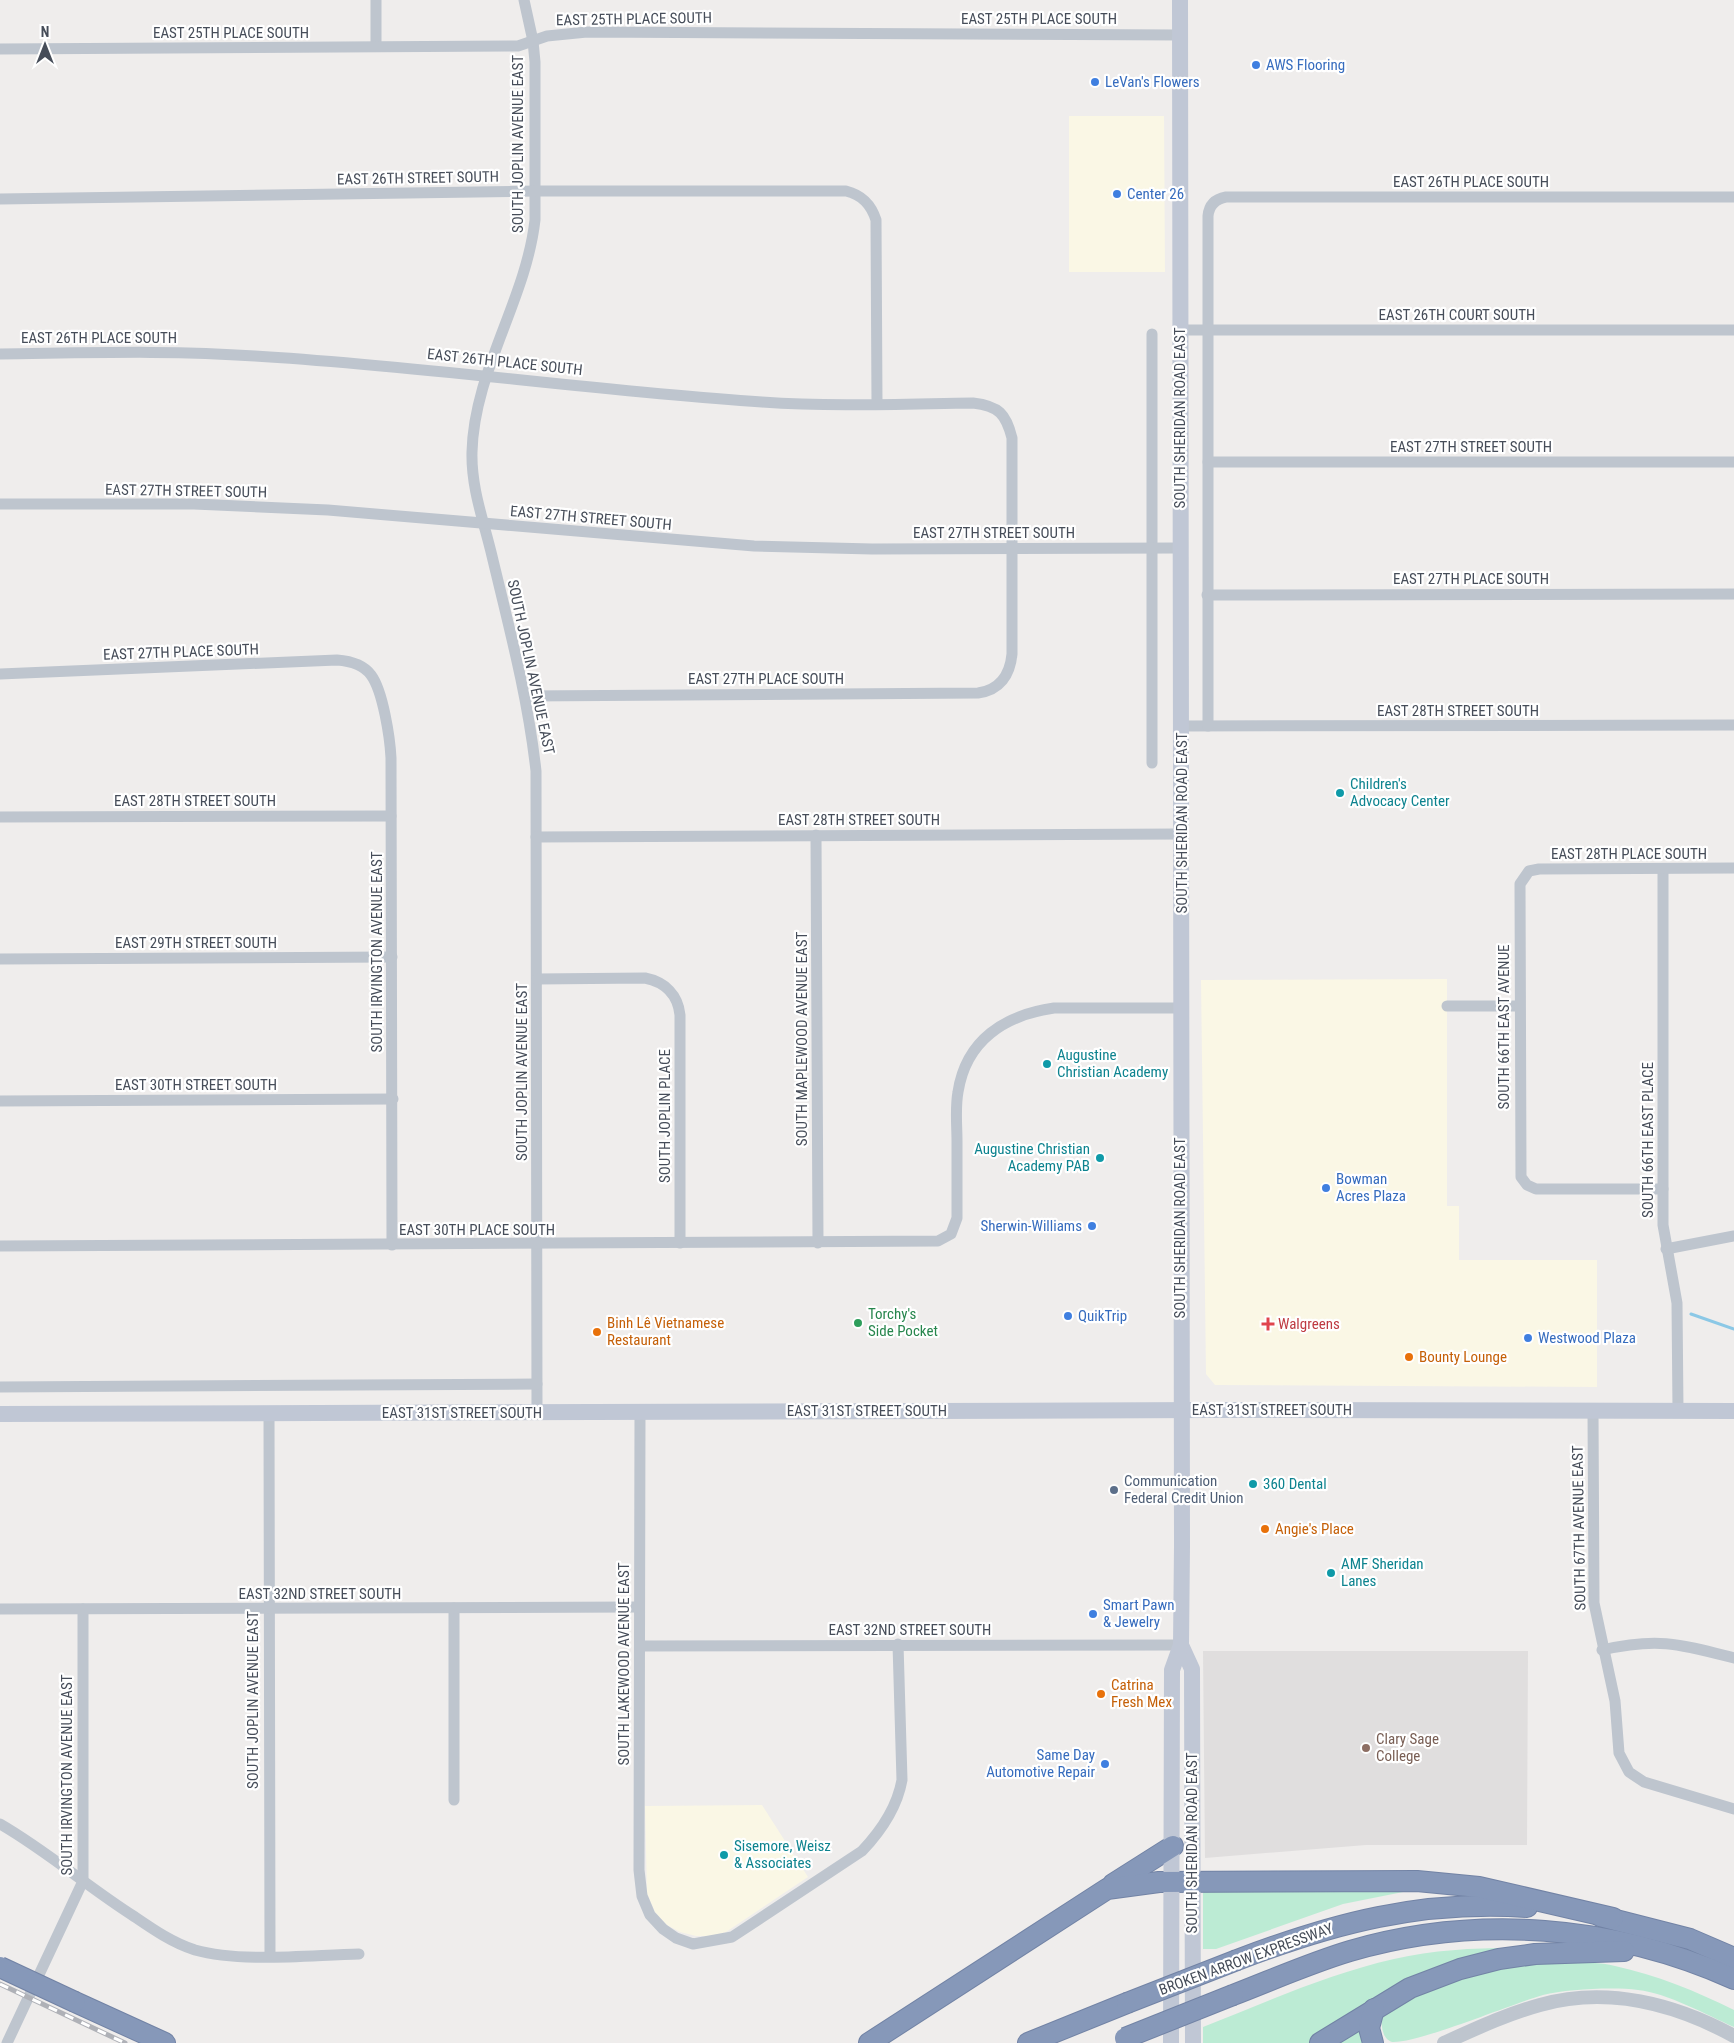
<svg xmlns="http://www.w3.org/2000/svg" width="1734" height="2043" viewBox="0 0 1734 2043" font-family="'Roboto Condensed',sans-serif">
  <rect width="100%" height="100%" fill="#efedec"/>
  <g fill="#faf7e5">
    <path d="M1069 116H1164L1165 272H1069Z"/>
    <path d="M1447 979V1206H1459V1260H1597V1387L1215 1385 1206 1374 1201 980Z"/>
    <path d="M762 1805 808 1877 726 1932 711 1936H696L680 1932 667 1925 655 1912 647 1893 645 1806Z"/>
  </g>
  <path fill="#e0dede" d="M1203 1651H1528L1527 1845H1366L1205 1858Z"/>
  <g fill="#bcebd4">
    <path d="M1208 1887 1418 1889 1343 1904 1216 1949H1203V1893Z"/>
    <path d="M1512 1948 1311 2043H1203V2027C1266 2002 1328 1974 1394 1959 1433 1950 1472 1948 1512 1948Z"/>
    <path d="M1531 1962C1558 1963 1589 1960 1615 1966 1656 1975 1696 1991 1734 2010V2027C1707 2015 1667 1993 1638 1990 1614 1987 1567 1989 1543 1995 1511 2004 1420 2043 1392 2042 1381 2038 1382 2025 1381 2016L1420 1992 1486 1971Z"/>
    <path d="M1360 2029 1367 2043H1335Z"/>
  </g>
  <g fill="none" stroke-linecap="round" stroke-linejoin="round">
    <path stroke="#8bc8e6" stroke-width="3" d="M1691 1314 1734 1329"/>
    <g stroke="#7283a5" stroke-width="22">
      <g id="motorway">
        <path d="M1113 1884 1173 1846"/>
        <path d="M1600 1916 1690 1939 1734 1958"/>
        <path d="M1237 1960C1334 1923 1421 1900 1527 1907"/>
        <path d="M1233 1995C1272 1980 1310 1963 1350 1951 1477 1914 1614 1925 1734 1979"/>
        <path d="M75 2002 165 2043"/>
        <path d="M869 2043 1107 1889 1159 1882 1417 1881 1479 1887 1613 1918"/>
        <path d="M1028 2043 1127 2003"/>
        <path d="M1320 2043 1410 1988 1460 1969 1499 1959 1535 1954 1624 1951"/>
        <path d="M1373 2043 1369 2028 1374 2009"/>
      </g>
    </g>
    <g stroke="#bec5ce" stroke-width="11">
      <path d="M376 0V46"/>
      <path d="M524 0 533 41 535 62V220C526 300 474 371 472 452 471 488 484 522 492 556 509 627 528 698 536 771L537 1413"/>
      <path d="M0 49 518 46 547 36 587 32 1180 35"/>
      <path d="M0 199 536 191H846C862 195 871 204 876 220L877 404"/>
      <path d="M1181 330H1734"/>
      <path d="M1152 334V763"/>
      <path d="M0 354C85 353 170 350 255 356 424 366 593 391 762 402 832 407 903 404 973 403 999 406 1006 414 1012 438V654C1010 675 1000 690 978 693L525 696"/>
      <path d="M1208 462H1734"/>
      <path d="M0 504H194L328 510 754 546 872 549 1180 548"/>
      <path d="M1207 595 1734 594"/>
      <path d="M0 674 337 660C350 661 363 664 371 675 383 691 390 738 391 758L392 1245"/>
      <path d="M1182 726 1734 725"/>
      <path d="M1208 726V216C1209 205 1215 199 1226 197H1734"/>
      <path d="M0 817 391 816"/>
      <path d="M816 835 818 1243"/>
      <path d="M536 837 1181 834"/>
      <path d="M1663 869V1225L1677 1303 1678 1410"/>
      <path d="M0 959 392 957"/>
      <path d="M537 979 645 978C665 982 678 995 680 1015V1243"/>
      <path d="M1447 1006H1519"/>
      <path d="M0 1101 393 1099"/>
      <path d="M1663 1189H1536L1527 1185 1521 1177 1520 884 1529 871 1539 869 1734 868"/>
      <path d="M0 1246 938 1241 951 1234 957 1218C957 1192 957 1167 957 1141 957 1125 955 1108 958 1092 966 1040 1005 1015 1054 1008H1181"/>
      <path d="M1666 1249 1734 1236"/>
      <path d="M0 1387 537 1384"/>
      <path d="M1593 1411 1594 1603 1615 1701 1619 1753 1629 1772 1644 1782 1734 1809"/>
      <path d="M640 1412 639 1870 642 1896 650 1915 663 1929 676 1938 693 1944 732 1937 862 1851C881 1831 897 1808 902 1780L898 1644"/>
      <path d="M269 1414 270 1956"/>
      <path d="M454 1608V1800"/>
      <path d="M0 1609 639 1607"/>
      <path d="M640 1646 1181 1645"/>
      <path d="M1602 1650C1658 1637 1680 1644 1734 1658"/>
      <path d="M0 1824C47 1851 89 1888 135 1917 154 1930 173 1943 195 1950 241 1963 310 1955 359 1954"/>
      <path d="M7 2043 83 1881V1609"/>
    </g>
    <path stroke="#bec5ce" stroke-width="14" d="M1444 2043C1475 2029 1507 2014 1540 2005 1607 1986 1675 2004 1734 2036"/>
    <g stroke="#c0c7d5" stroke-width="16">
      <path d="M0 1414 1210 1410 1734 1411"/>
      <path d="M1181 1645 1192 1669 1193 2043"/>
      <path d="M1171 2043 1172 1670 1181 1645 1182 1546 1180 0"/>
    </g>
    <use href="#motorway" stroke="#8698b9" stroke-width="20"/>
    <g stroke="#afb1b7" stroke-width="5">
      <path id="rail" d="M0 1984 125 2043"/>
    </g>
    <use href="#rail" stroke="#fff" stroke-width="3" stroke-dasharray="9" stroke-linecap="butt"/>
    <g stroke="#7283a5" stroke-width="22" stroke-linecap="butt">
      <g id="motorway-bridge">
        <path d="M0 1967 75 2002"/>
        <path d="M1127 2003 1237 1960"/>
        <path d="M1125 2038 1233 1995"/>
      </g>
    </g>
    <use href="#motorway-bridge" stroke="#8698b9" stroke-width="20"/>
  </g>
  <g fill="#3f7fe0" stroke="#fff" stroke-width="2">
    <circle cx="1256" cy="65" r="5"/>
    <circle cx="1095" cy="82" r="5"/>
    <circle cx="1117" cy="194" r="5"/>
    <circle cx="1326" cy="1188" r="5"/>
    <circle cx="1092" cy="1226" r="5"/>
    <circle cx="1068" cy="1316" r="5"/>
    <circle cx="1528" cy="1338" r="5"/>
    <circle cx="1093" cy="1614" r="5"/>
    <circle cx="1105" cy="1764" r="5"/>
  </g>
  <g fill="#0f9aa8" stroke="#fff" stroke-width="2">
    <circle cx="1340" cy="793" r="5"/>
    <circle cx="1047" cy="1064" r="5"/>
    <circle cx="1100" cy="1158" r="5"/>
    <circle cx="1253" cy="1484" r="5"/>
    <circle cx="1331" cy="1573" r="5"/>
    <circle cx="724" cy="1855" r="5"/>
  </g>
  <circle fill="#2e9e5b" stroke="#fff" stroke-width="2" cx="858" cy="1323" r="5"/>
  <path fill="#e0444e" stroke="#fff" stroke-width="2" d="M1265.5 1316.5h5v5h5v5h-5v5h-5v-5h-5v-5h5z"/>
  <g fill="#e8710a" stroke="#fff" stroke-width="2">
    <circle cx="597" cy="1332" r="5"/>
    <circle cx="1409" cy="1357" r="5"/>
    <circle cx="1265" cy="1529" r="5"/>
    <circle cx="1101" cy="1694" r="5"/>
  </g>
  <circle fill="#5c6f8a" stroke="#fff" stroke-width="2" cx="1114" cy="1490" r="5"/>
  <circle fill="#8d6e63" stroke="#fff" stroke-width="2" cx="1366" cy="1748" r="5"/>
  <g text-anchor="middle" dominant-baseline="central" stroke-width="4.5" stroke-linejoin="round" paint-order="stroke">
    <g font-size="15" fill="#464d59" stroke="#fff">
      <text transform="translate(634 19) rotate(-1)">EAST 25TH PLACE SOUTH</text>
      <text x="1039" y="19">EAST 25TH PLACE SOUTH</text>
      <text x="231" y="33">EAST 25TH PLACE SOUTH</text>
      <text transform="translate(518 144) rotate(-90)">SOUTH JOPLIN AVENUE EAST</text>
      <text transform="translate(418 178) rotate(-1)">EAST 26TH STREET SOUTH</text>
      <text x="1471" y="182">EAST 26TH PLACE SOUTH</text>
      <text x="1457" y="315">EAST 26TH COURT SOUTH</text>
      <text x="99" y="338">EAST 26TH PLACE SOUTH</text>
      <text transform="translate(505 362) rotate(6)">EAST 26TH PLACE SOUTH</text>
      <text transform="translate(1180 418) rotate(-90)">SOUTH SHERIDAN ROAD EAST</text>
      <text x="1471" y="447">EAST 27TH STREET SOUTH</text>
      <text transform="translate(186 491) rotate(1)">EAST 27TH STREET SOUTH</text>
      <text transform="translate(591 518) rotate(5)">EAST 27TH STREET SOUTH</text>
      <text x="994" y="533">EAST 27TH STREET SOUTH</text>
      <text x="1471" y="579">EAST 27TH PLACE SOUTH</text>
      <text transform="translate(181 652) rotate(-2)">EAST 27TH PLACE SOUTH</text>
      <text transform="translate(531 667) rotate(78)">SOUTH JOPLIN AVENUE EAST</text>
      <text x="766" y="679">EAST 27TH PLACE SOUTH</text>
      <text x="1458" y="711">EAST 28TH STREET SOUTH</text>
      <text x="195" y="801">EAST 28TH STREET SOUTH</text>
      <text x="859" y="820">EAST 28TH STREET SOUTH</text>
      <text transform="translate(1182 823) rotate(-90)">SOUTH SHERIDAN ROAD EAST</text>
      <text x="1629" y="854">EAST 28TH PLACE SOUTH</text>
      <text x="196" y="943">EAST 29TH STREET SOUTH</text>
      <text transform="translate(377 952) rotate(-90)">SOUTH IRVINGTON AVENUE EAST</text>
      <text transform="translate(1504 1027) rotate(-90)">SOUTH 66TH EAST AVENUE</text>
      <text transform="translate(802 1039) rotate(-90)">SOUTH MAPLEWOOD AVENUE EAST</text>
      <text transform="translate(522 1072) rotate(-90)">SOUTH JOPLIN AVENUE EAST</text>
      <text x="196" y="1085">EAST 30TH STREET SOUTH</text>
      <text transform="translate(665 1116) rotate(-90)">SOUTH JOPLIN PLACE</text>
      <text transform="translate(1648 1140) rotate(-90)">SOUTH 66TH EAST PLACE</text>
      <text transform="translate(1180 1228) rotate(-90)">SOUTH SHERIDAN ROAD EAST</text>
      <text x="477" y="1230">EAST 30TH PLACE SOUTH</text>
      <text x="1272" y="1410">EAST 31ST STREET SOUTH</text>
      <text x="867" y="1411">EAST 31ST STREET SOUTH</text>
      <text x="462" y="1413">EAST 31ST STREET SOUTH</text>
      <text transform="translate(1579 1528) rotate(-91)">SOUTH 67TH AVENUE EAST</text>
      <text x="320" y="1594">EAST 32ND STREET SOUTH</text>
      <text x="910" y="1630">EAST 32ND STREET SOUTH</text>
      <text transform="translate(624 1664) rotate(-90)">SOUTH LAKEWOOD AVENUE EAST</text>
      <text transform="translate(253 1700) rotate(-90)">SOUTH JOPLIN AVENUE EAST</text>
      <text transform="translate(67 1775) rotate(-90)">SOUTH IRVINGTON AVENUE EAST</text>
      <text transform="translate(1192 1843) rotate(-90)">SOUTH SHERIDAN ROAD EAST</text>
      <text transform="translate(1246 1959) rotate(-20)">BROKEN ARROW EXPRESSWAY</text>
    </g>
    <g font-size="15" fill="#366cbe" stroke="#fff" text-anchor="start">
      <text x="1266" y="65">AWS Flooring</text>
      <text x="1105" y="82">LeVan's Flowers</text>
      <text x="1127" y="194">Center 26</text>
      <text x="1336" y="1179">Bowman<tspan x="1336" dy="17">Acres Plaza</tspan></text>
      <text x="1082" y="1226" text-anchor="end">Sherwin-Williams</text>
      <text x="1078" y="1316">QuikTrip</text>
      <text x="1538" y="1338">Westwood Plaza</text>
      <text x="1103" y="1605">Smart Pawn<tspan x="1103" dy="17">&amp; Jewelry</tspan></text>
      <text x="1095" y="1755" text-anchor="end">Same Day<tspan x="1095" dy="17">Automotive Repair</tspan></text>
    </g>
    <g font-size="15" fill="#0d838f" stroke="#fff" text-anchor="start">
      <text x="1350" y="784">Children's<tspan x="1350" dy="17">Advocacy Center</tspan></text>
      <text x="1057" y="1055">Augustine<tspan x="1057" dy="17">Christian Academy</tspan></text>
      <text x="1090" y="1149" text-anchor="end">Augustine Christian<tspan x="1090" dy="17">Academy PAB</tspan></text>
      <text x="1263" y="1484">360 Dental</text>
      <text x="1341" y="1564">AMF Sheridan<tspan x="1341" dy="17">Lanes</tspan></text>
      <text x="734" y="1846">Sisemore, Weisz<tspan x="734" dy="17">&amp; Associates</tspan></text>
    </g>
    <g font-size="15" fill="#27864d" stroke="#fff" text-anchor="start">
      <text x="868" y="1314">Torchy's<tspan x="868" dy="17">Side Pocket</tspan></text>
    </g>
    <g font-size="15" fill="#c56008" stroke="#fff" text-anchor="start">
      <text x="607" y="1323">Binh Lê Vietnamese<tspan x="607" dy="17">Restaurant</tspan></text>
      <text x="1419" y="1357">Bounty Lounge</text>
      <text x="1275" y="1529">Angie's Place</text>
      <text x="1111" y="1685">Catrina<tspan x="1111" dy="17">Fresh Mex</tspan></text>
    </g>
    <g font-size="15" fill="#be3a42" stroke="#fff" text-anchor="start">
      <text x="1278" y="1324">Walgreens</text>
    </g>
    <g font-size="15" fill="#4e5e75" stroke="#fff" text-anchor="start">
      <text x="1124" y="1481">Communication<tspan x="1124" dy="17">Federal Credit Union</tspan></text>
    </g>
    <g font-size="15" fill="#785e54" stroke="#fff" text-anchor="start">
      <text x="1376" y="1739">Clary Sage<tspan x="1376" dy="17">College</tspan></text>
    </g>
  </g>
  <g transform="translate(45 45)" stroke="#ffffff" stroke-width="4" paint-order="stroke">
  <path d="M0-4L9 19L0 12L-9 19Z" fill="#464d59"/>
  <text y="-8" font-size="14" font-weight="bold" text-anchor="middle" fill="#464d59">N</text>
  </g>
</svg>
